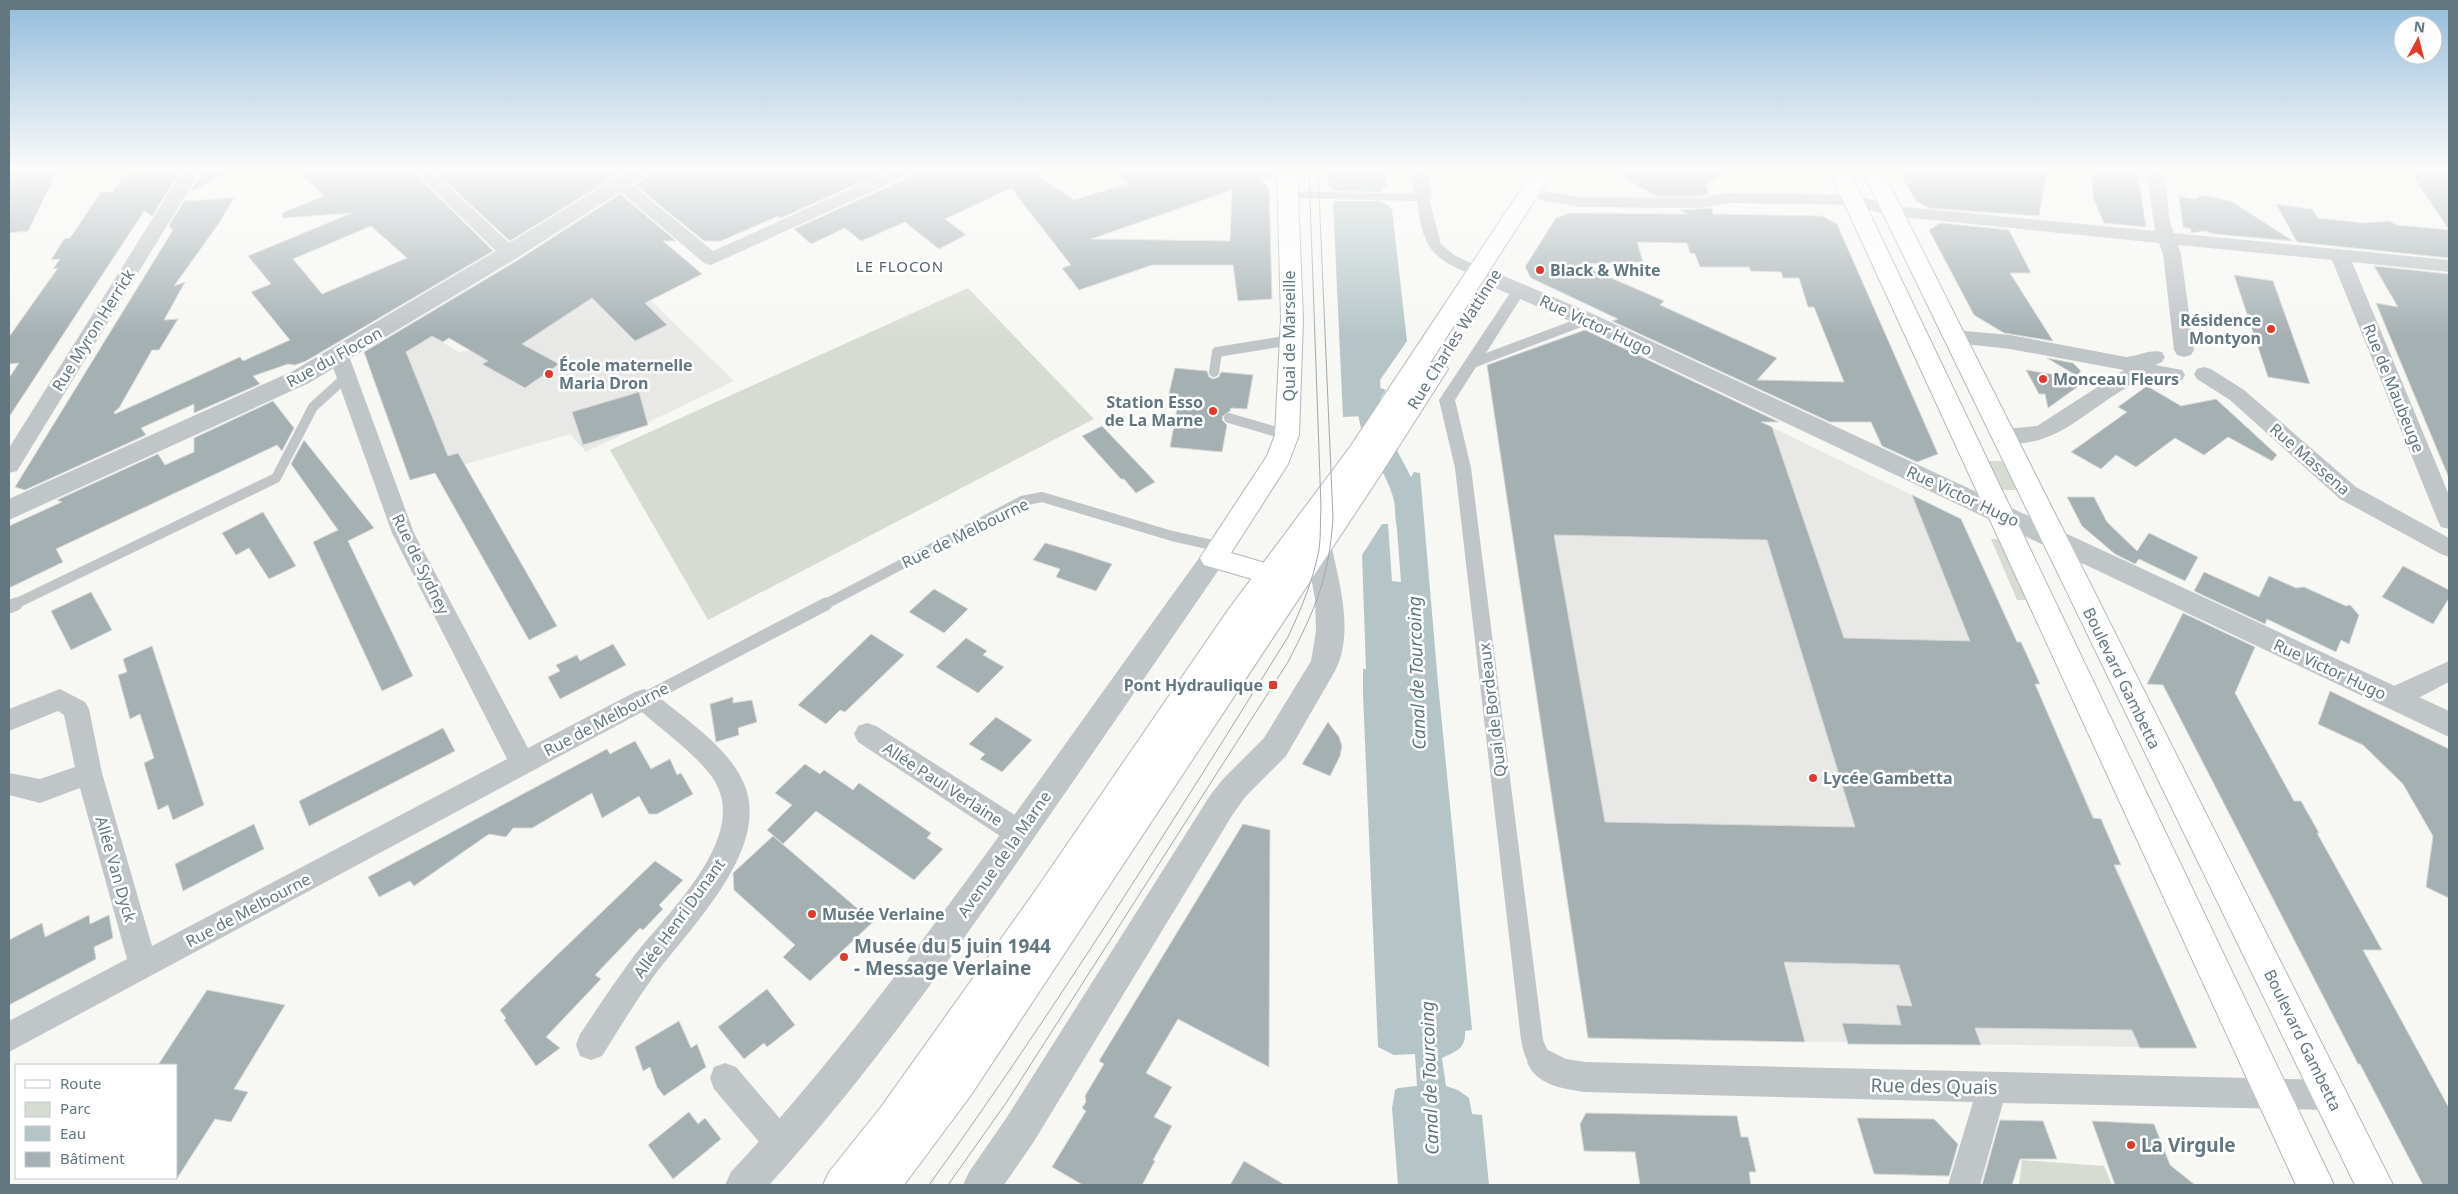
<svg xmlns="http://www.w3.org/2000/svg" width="2458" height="1194" viewBox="0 0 2458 1194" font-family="'Noto Sans',sans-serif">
  <rect width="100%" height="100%" fill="#f7f7f4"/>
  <g fill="#e8e8e7">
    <path d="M617 268 734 381 586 452 570 434 410 480 369 367 371 352 414 325 459 352 498 347Z"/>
    <path d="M1577 333 1961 519 2197 1048 1588 1038 1487 365Z"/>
  </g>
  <g fill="#d7dcd3">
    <path d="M968 288 1094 419 708 620 610 450Z"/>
    <path d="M1985 461H2005L2018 490H1998Z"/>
    <path d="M1991 539H2000L2027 600H2017Z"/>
    <path d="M2022 1160 2104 1166 2112 1185H2019Z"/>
  </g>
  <g fill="#b5c5c7">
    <path d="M1328 170H1386L1387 185 1381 192 1336 191 1329 187Z"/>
    <path d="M1333 201H1379L1388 205 1392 210 1407 341 1376 386 1386 390 1364 423 1363 416 1343 417Z"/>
    <path d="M1414 472 1420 473 1438 683 1472 1030 1465 1031C1466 1049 1456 1051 1442 1058L1446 1086 1458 1090 1469 1098 1472 1114 1482 1115 1489 1185H1398L1392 1108 1395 1090 1398 1088 1417 1086 1415 1054 1394 1055 1378 1047 1363 695V669H1366L1362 555 1382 524H1388L1392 581 1401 582 1395 503Z"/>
  </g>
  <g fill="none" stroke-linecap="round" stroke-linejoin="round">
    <path fill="#b5c5c7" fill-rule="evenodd" d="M1368 370 1376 372 1380 378C1381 391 1379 407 1383 420 1392 451 1436 502 1418 534L1409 537 1400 534C1393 522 1397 509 1393 497 1387 476 1374 458 1365 438 1356 419 1357 399 1356 378L1360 372Z"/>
  </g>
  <g fill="#a5b0b3" stroke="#d8d8d6" fill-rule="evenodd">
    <path d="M9 170H58L28 231 9 233Z"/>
    <path d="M139 170H181L152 216 144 211 9 417V378L19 363 9 364V337L58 268 53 269 60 259 51 260 64 239 70 238 101 192H112L124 175 135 174Z"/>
    <path d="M203 170H234L191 191Z"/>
    <path d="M296 170H411L493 251 306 361 295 365 288 364 253 376 260 384 194 413V404L141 428 146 435 25 490 15 487 173 230 169 226 184 201 234 198 219 223 174 286 185 282 164 320 178 319 159 350H152L119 408 114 412 115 414 240 357 243 361 290 340 251 292 271 284 248 256 352 213 283 218 282 213 324 196ZM371 226 407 258 322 294 293 259Z"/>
    <path d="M433 170H625L510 241Z"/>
    <path d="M653 170H888L781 218 778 216 721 241H704L635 185 649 176Z"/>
    <path d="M916 170H1048L1037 175 1074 200 1129 183 1111 170H1275V176L1261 180 1269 188 1272 299 1238 301 1233 265H1152L1079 290 1062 268 1071 265 1011 188 945 219 966 235 939 249 905 222 861 241 845 228 811 244 794 229 912 176ZM1232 190 1230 241 1091 239Z"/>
    <path d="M1611 170H1729L1706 184 1708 195 1700 196H1656Z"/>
    <path d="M1898 170H2047L2039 216 1929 208 1916 201Z"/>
    <path d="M2091 170H2137L2146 227 2104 223 2093 198Z"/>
    <path d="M2409 170H2449V258L2297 242 2276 204 2312 209 2318 218 2363 223 2389 221 2397 225 2449 230Z"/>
    <path d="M620 194 676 241H663L702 274 645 303 667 325 635 341 592 298 522 344 559 364 525 388 482 364 488 361 449 338 443 342 432 336 406 352 448 456 458 453 557 626 529 640 435 473 410 480 364 352 518 260Z"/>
    <path d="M2202 195 2231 201 2293 241 2214 234 2205 231 2191 233V229L2183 227 2179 196 2195 199Z"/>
    <path d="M1712 208 1713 214 1822 216 1837 224 1938 454 1917 462 1882 446 1871 422H1830L1612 321 1618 319 1531 278 1525 267 1556 218 1570 213 1687 214 1680 210ZM1637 242 1687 243 1690 253 1695 254 1700 267H1749L1751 271 1781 272 1783 278H1799L1808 307H1814L1844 382 1757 380 1777 358 1660 305 1664 301 1579 264 1643 262Z"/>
    <path d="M1940 223 2009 230 2031 273H2010L2053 341 2004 333 1974 315 1929 230Z"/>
    <path d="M2374 266 2449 274V478L2376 303 2398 307Z"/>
    <path d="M2234 275 2273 281 2310 384 2268 377Z"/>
    <path d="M1585 330 1779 422H1761L1772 427 1844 638 1970 641 1912 495 1961 519 2017 642H2021L2040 684H2035L2093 818 2101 819 2121 865H2114L2197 1048H2140L2132 1030 1975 1028 1981 1045 1848 1044 1842 1023 1901 1025 1896 1005 1912 1006 1899 965 1784 962 1805 1042 1588 1038 1487 365ZM1554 535 1767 540 1855 827 1605 822Z"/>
    <path d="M2047 358 2073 363 2081 371 2077 376Z"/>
    <path d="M1175 368 1207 371 1209 377 1213 379 1219 377 1221 372 1253 375 1247 409 1231 408 1230 411 1223 416 1222 420 1227 425 1222 452 1170 447 1178 403 1167 402Z"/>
    <path d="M2026 370 2087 380 2048 408 2045 394H2039Z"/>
    <path d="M2147 386 2181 406 2216 399 2277 455 2272 461 2228 437 2204 455 2175 438 2136 467 2116 455 2101 469 2071 452 2127 412 2118 407Z"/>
    <path d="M639 392 648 425 583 445 572 412Z"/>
    <path d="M273 401 294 428 282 451 277 445 56 549 63 562 9 588V526L62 502 57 500 158 454 165 465 194 452V438Z"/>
    <path d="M1102 426 1144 470 1155 482 1136 493 1124 479H1121L1082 436Z"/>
    <path d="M304 440 374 528 348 541 413 676 382 691 313 542 338 530 291 464Z"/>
    <path d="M2067 497H2094L2107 522 2137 551 2149 533 2198 557 2185 581 2139 559 2135 564 2115 554 2082 526Z"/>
    <path d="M263 512 296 566 269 579 249 548 236 555 222 533Z"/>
    <path d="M1045 543 1073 551 1112 564 1096 591 1056 577 1060 569 1033 560Z"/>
    <path d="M2403 566 2449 590V598L2433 624 2382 597Z"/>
    <path d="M2204 572 2259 597 2269 576 2296 588 2304 587 2346 606 2350 605 2359 615 2349 644 2341 640 2336 652 2267 619 2265 624 2194 591Z"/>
    <path d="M934 589 968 609 944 633 909 612Z"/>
    <path d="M91 592 112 630 71 650 51 611Z"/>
    <path d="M2183 613 2255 647 2235 693 2294 801H2301L2319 833H2317L2382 950H2363L2449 1108V1185H2423L2360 1064H2358L2163 685 2147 684Z"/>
    <path d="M871 634 904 655 845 712 840 710 826 724 798 705Z"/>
    <path d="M966 638 987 651 983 655 1004 667 978 693 936 667Z"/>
    <path d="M613 644 626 665 560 699 548 677 560 671 556 665 577 655 580 661Z"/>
    <path d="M152 646 204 805 173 820 168 805 158 810 144 763 154 758 140 714 130 719 118 675 127 672 123 659Z"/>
    <path d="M2330 691 2449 749V898L2426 887 2433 836 2403 784 2363 745 2318 724Z"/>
    <path d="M733 697V703L752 700 757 722 738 728 739 735 716 742 710 704Z"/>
    <path d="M996 717 1032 740 1002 772 980 759 985 754 969 744Z"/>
    <path d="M1328 722 1339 737 1342 746 1340 756 1330 776 1302 764Z"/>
    <path d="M443 728 455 751 309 826 299 801Z"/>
    <path d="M635 741 651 769 670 759 677 775 681 773 693 794 657 814H649L639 796 602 818 592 793 532 828H513L506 837 489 834 414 886 410 881 379 897 368 877 607 749 610 754Z"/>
    <path d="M805 764 820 774 824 770 853 790 859 783 931 833 927 838 943 849 914 880 816 811 783 844 767 830 792 805 775 793Z"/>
    <path d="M254 824 264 849 183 891 175 864Z"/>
    <path d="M1243 824 1270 830 1269 1067 1178 1019 1146 1073 1172 1087 1154 1117 1172 1126 1153 1160 1155 1161 1142 1185H1083L1052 1167 1086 1111 1082 1108 1086 1102 1085 1096 1104 1064 1099 1061Z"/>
    <path d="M773 836 873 922 810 981 783 957 795 945 734 890 733 873Z"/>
    <path d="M655 861 683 880 659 905 663 909 643 930 640 928 595 975 601 979 546 1037 560 1048 536 1066 504 1020 506 1018 500 1010Z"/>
    <path d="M89 915 90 924 109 915 113 938 94 947 96 959 9 1005V940L42 923 45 937Z"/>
    <path d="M767 989 795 1025 767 1047 764 1043 744 1059 718 1027Z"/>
    <path d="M207 990 285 1005 234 1089 248 1092 231 1122 215 1119 176 1180V1065H158Z"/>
    <path d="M679 1021 691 1048 697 1044 706 1067 664 1096 657 1087 650 1067 643 1071 635 1047Z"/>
    <path d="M689 1112 698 1124 705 1118 721 1139 673 1179 648 1145Z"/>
    <path d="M1586 1113 1737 1116 1741 1137H1748L1756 1172H1749L1751 1185H1640L1635 1152 1584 1151 1580 1124Z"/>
    <path d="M1857 1118 1934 1119 1958 1144 1949 1176 1874 1174Z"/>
    <path d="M2000 1120 2043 1121 2057 1159H2020L2012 1185H1982Z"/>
    <path d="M2092 1121 2154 1124 2170 1165 2195 1185H2115Z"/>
    <path d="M1244 1161 1285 1185H1230Z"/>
  </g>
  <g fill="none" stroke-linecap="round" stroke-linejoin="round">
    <g stroke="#b0b8bb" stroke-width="2">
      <g id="secondary">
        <path d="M1277 170H1297L1303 319 1299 435 1288 464 1231 553 1279 567 1283 574 1279 581 1269 584 1204 565 1200 558 1267 456 1275 435 1281 319Z"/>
        <path d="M1829 170H1849L2334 1185H2296Z"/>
        <path d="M1862 170H1882L2393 1185H2355Z"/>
      </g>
    </g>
    <g stroke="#b1b8ba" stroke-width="2">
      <path id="primary" d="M1534 170H1554L1430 363 1436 361 1444 363 1448 369 1381 474 971 1095 904 1185H823L829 1172 881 1107 1033 894 1228 610 1350 447Z"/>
    </g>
    <g stroke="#c0c5c8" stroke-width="10">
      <path d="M1214 372 1217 352 1291 340"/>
      <path d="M1229 418 1287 435"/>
      <path d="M13 605 276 478 313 407 346 377"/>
      <path d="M824 605 1022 501 1042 497 1172 536 1221 547"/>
    </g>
    <g stroke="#c0c5c8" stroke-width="13">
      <path d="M9 607 16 604"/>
      <path d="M644 699 826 604"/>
    </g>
    <g fill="#c0c5c8" fill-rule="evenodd">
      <path d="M1287 191 1428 194 1441 244 1454 255 1481 268 1483 271 1481 274C1473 276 1466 272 1459 269 1425 254 1422 235 1417 201L1282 198 1280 195Z"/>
      <path d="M1519 285 1526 290 1486 353 1582 317H1592L1594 320 1592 323 1476 367 1455 400 1471 468 1543 1040 1553 1062 1550 1070 1542 1073C1527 1067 1524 1055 1521 1040L1455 468 1439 400 1514 287Z"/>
    </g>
    <g fill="#c0c5c8" fill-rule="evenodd">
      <path d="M183 170H201L17 471 9 473V448Z"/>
      <path d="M413 170H431L516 249 518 253 516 257H502Z"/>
      <path d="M892 170H914L911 174 711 265 704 263 610 183 613 179H625L713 251Z"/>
      <path d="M1411 170H1428L1432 197 1429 201H1417L1414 197Z"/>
      <path d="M2146 170H2164L2170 223 2174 233 2449 260V272L2352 262 2449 495V529L2441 527 2438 521 2332 260 2178 245 2181 254 2194 350 2191 355 2184 357 2177 355 2174 350 2163 254 2159 243 1892 216 1852 205 1728 203 1700 208 1580 207 1540 200 1537 196 1540 192 1546 191 1580 197 1700 198 1728 193 1853 195 1893 206 2155 231Z"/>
      <path d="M1954 330 2010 335 2126 357C2139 356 2150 349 2162 352L2165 357 2162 362 2155 365 2182 370 2185 375 2182 380C2169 384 2154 374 2141 379 2134 381 2127 387 2121 391 2081 415 2046 455 1994 440L1991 435 1994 430 2037 426 2124 370 2010 349 1947 342 1944 337 1947 332Z"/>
      <path d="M339 349 346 351 349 356 414 533 528 748 635 692 644 689 653 692C684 719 729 746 745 786 770 850 689 929 654 976 635 1002 619 1029 602 1056L591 1060 580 1056 576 1045 580 1034C598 1008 615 981 634 956 665 916 741 845 719 790 710 764 663 731 642 712L9 1052V1021L127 959 80 788 40 803 9 795V773L40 779 75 767 64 715 58 711 9 731V709L60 689 85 702 89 709 102 773 152 946 507 759 392 533 329 356 332 351Z"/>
      <path d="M2204 367 2211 369 2244 390 2356 487 2449 538V557L2441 554 2340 499 2230 400 2197 379 2194 374 2197 369Z"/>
      <path d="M2449 661V682C2432 690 2401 711 2383 705L2379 698 2383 691Z"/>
      <path d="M867 723 876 726 1029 824 1033 833 1029 842 1019 845 1009 842 858 742 854 734 858 726Z"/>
      <path d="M1542 1047 1566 1059 1585 1062 2330 1080 2341 1084 2345 1095 2341 1106 2330 1110 2003 1103 1980 1185H1948L1973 1102 1585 1092C1563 1089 1536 1085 1527 1062L1531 1051Z"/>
      <path d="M725 1063 736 1067 793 1134 798 1145 793 1156 782 1161 771 1156 714 1089 710 1078 714 1067Z"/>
    </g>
    <g fill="#c0c5c8" fill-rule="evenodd">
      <path d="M628 170H651L648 174 517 258 309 383 9 520V499L293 371 501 248Z"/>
      <path d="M1476 264 1595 315 2449 711V737L1579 325 1468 276 1465 271 1468 266Z"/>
      <path d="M1319 538 1328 541 1332 548C1340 586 1354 634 1335 671L1286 756 1246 796 1233 814 1033 1143 1004 1185H963L969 1172 1007 1117 1211 794 1224 778 1264 738 1311 661 1316 631 1315 599 1306 548 1310 541Z"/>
      <path d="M1213 548 1222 551 1226 558 1222 565C1154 665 1085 764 1016 864 939 975 860 1085 769 1185H725L731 1172C832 1064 920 945 1007 825 1073 734 1138 642 1204 551Z"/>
    </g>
    <use href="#secondary" fill="#fff" fill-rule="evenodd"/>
    <use href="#primary" fill="#fff" fill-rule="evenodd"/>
    <g stroke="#9fa8ac" stroke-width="1">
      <path d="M929 1185C1057 1008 1172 822 1288 637 1301 609 1313 581 1319 550 1321 536 1320 521 1321 507L1309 170"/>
      <path d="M948 1185 1006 1103 1288 662C1315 609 1329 579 1333 518L1318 170"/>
    </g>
  </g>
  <linearGradient id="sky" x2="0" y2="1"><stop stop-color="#93bbdb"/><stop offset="0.5" stop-color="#fbfbfa"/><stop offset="1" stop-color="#fbfbfa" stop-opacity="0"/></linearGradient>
  <rect width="2458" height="337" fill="url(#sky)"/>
  <g fill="#e13a2a" stroke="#fff" stroke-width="2">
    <circle cx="1540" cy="270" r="5"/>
    <circle cx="2271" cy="329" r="5"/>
    <circle cx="549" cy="374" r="5"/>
    <circle cx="2043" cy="379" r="5"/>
    <circle cx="1213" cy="411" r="5"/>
    <rect x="1268" y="680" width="10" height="10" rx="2.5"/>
    <circle cx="1813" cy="778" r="5"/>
    <circle cx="812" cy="914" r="5"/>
    <circle cx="844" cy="957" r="5"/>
    <circle cx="2131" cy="1145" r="5"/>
  </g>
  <g text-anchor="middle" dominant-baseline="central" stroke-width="5" stroke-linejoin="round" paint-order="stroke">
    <g font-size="15" letter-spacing="1" fill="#54636a" stroke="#fff">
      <text x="900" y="266">LE FLOCON</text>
    </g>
    <g font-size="16" font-weight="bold" fill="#62777f" stroke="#fff" text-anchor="start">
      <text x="1550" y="270">Black &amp; White</text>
      <text x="2261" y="320" text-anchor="end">Résidence<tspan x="2261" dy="18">Montyon</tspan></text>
      <text x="559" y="365">École maternelle<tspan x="559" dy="18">Maria Dron</tspan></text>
      <text x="2053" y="379">Monceau Fleurs</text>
      <text x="1203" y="402" text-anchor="end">Station Esso<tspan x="1203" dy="18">de La Marne</tspan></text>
      <text x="1263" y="685" text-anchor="end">Pont Hydraulique</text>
      <text x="1823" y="778">Lycée Gambetta</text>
      <text x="822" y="914">Musée Verlaine</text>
    </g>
    <g font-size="16" fill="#62777f" stroke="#fff">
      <text transform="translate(1596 325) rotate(25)">Rue Victor Hugo</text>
      <text transform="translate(93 330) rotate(-58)">Rue Myron Herrick</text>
      <text transform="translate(1289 336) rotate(-90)">Quai de Marseille</text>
      <text transform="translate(1454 339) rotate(-58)">Rue Charles Wattinne</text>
      <text transform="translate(334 357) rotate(-29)">Rue du Flocon</text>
      <text transform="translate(2394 388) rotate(68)">Rue de Maubeuge</text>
      <text transform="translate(2310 459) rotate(41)">Rue Massena</text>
      <text transform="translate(1963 496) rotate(25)">Rue Victor Hugo</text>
      <text transform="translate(965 533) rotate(-26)">Rue de Melbourne</text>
      <text transform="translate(421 564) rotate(64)">Rue de Sydney</text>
      <text transform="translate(2330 669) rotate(25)">Rue Victor Hugo</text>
      <text transform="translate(2122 678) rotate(64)">Boulevard Gambetta</text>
      <text transform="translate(1492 710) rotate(-97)">Quai de Bordeaux</text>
      <text transform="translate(606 719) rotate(-28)">Rue de Melbourne</text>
      <text transform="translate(943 784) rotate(33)">Allée Paul Verlaine</text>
      <text transform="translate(1004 854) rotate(-55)">Avenue de la Marne</text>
      <text transform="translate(116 869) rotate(74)">Allée Van Dyck</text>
      <text transform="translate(248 910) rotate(-28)">Rue de Melbourne</text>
      <text transform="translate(679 918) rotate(-54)">Allée Henri Dunant</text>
      <text transform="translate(2303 1040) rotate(64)">Boulevard Gambetta</text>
    </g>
    <g font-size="18" font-style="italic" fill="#5d7679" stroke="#fff">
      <text transform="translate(1416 673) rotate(-92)">Canal de Tourcoing</text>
      <text transform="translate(1429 1078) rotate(-92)">Canal de Tourcoing</text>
    </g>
    <g font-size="19" font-weight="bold" fill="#62777f" stroke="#fff" text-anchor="start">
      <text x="854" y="946">Musée du 5 juin 1944<tspan x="854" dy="22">- Message Verlaine</tspan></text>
      <text x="2141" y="1145">La Virgule</text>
    </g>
    <g font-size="19" fill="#62777f" stroke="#fff">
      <text transform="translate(1934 1086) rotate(1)">Rue des Quais</text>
    </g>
  </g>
  <rect width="2458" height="1194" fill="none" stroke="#62777f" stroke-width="20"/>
  <rect x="15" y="1064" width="162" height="115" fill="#ffffff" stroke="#c0c9cc"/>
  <rect x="25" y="1080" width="25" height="8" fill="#ffffff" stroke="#c0c9cc"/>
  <text x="60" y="1089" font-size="15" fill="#62777f">Route</text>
  <rect x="25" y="1102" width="25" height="15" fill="#d7dcd3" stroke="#c0c9cc"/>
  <text x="60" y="1114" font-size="15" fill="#62777f">Parc</text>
  <rect x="25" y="1126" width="25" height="15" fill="#b5c5c7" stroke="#c0c9cc"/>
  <text x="60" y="1139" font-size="15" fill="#62777f">Eau</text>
  <rect x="25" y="1152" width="25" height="15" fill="#a5b0b3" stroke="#c0c9cc"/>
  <text x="60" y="1164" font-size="15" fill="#62777f">Bâtiment</text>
  <g transform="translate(2418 40) rotate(7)"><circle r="24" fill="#ffffff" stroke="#c0c9cc"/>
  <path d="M0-4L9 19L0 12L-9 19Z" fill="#e13a2a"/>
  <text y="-8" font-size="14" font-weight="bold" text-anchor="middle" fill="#62777f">N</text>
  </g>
</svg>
